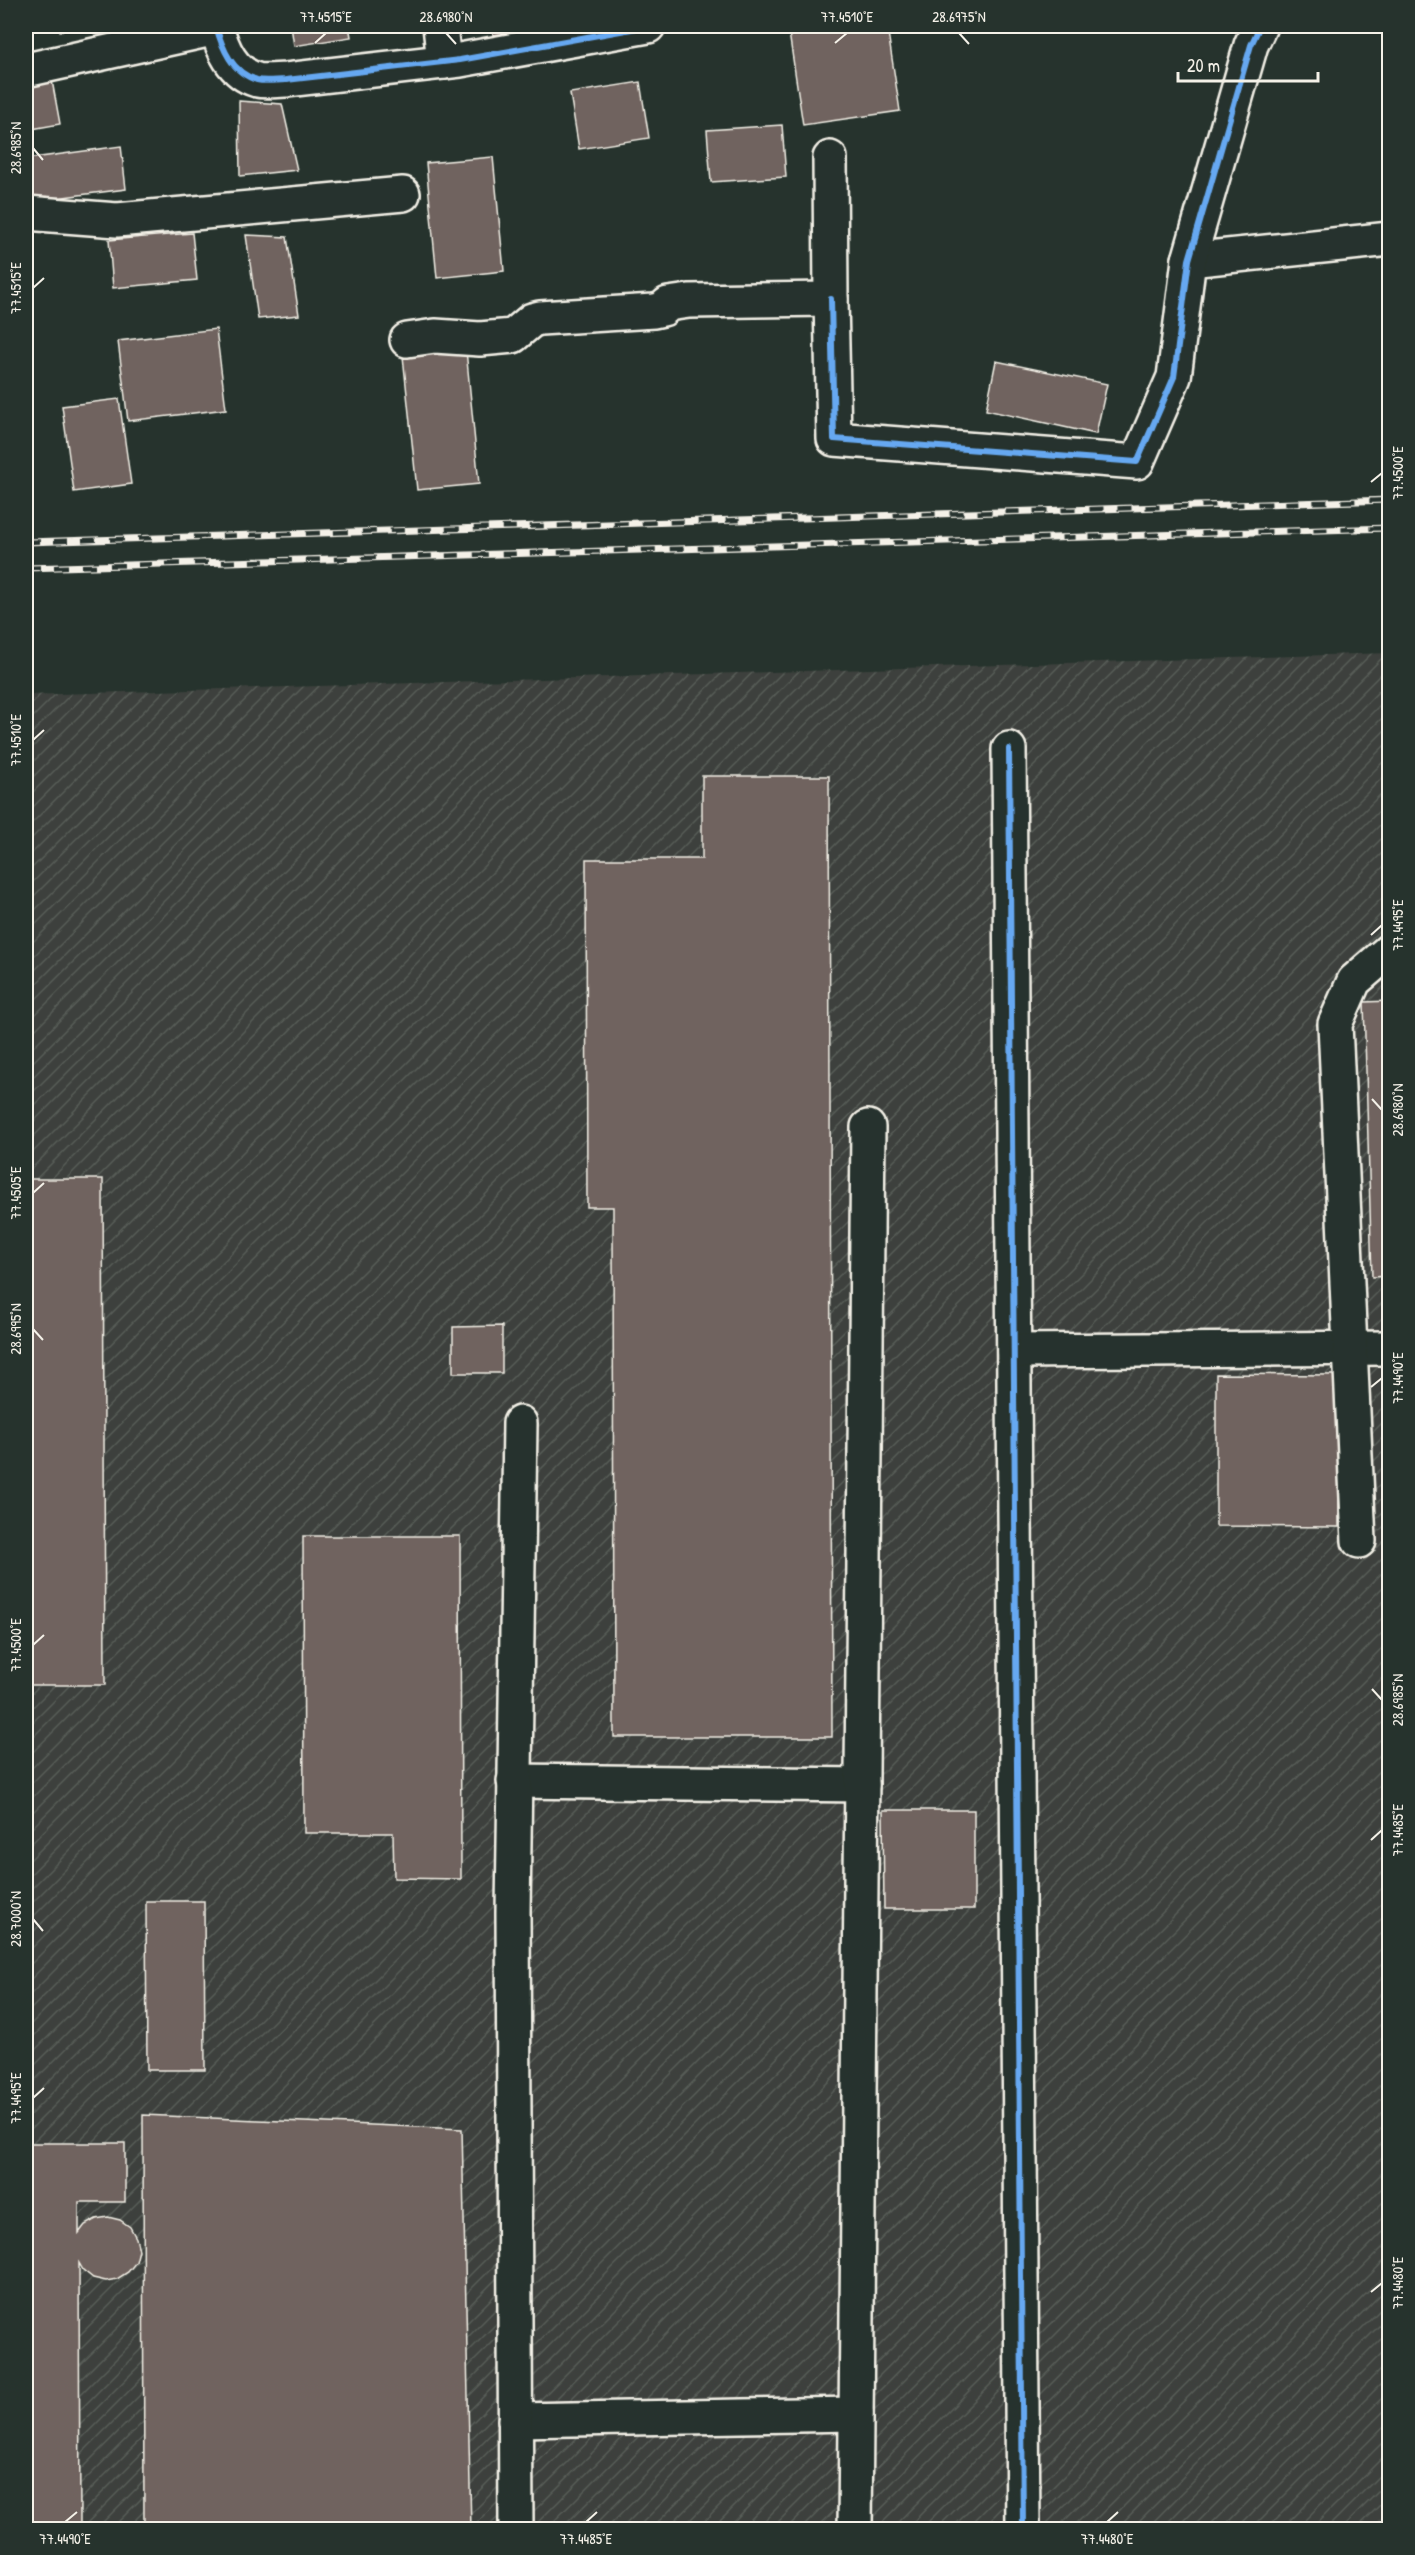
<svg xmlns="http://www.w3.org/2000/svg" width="1415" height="2555" viewBox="0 0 1415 2555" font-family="'Patrick Hand',sans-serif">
  <defs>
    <pattern id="industrial-furrows" width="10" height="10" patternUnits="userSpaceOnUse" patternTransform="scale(1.5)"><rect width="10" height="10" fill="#3c413c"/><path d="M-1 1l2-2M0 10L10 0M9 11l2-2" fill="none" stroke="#595d58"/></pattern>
  </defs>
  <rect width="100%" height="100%" fill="#26332d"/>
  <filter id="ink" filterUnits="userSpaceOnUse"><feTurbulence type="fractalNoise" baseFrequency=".0167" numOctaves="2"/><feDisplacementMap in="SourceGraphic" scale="12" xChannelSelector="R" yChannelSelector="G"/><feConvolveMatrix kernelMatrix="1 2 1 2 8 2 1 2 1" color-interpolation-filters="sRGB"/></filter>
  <g filter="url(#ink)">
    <path fill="url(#industrial-furrows)" d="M1389 653V2529H26V695Z"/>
    <g fill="#70635e" stroke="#f4f1e8" stroke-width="1.5">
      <path d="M59 26H89L60 31Z"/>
      <path d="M291 26H349L351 37 294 46Z"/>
      <path d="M491 26H554L493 35Z"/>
      <path d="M788 26H887L900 111 803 125Z"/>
      <path d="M51 75 60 124 26 130V80Z"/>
      <path d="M640 82 649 138 579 149 570 93Z"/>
      <path d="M239 101 282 104 297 170 240 176Z"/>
      <path d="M782 125 786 177 711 182 707 130Z"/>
      <path d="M121 146 126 189 32 201 26 159Z"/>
      <path d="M493 157 504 271 437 278 426 163Z"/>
      <path d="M192 233 197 280 113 288 109 240Z"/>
      <path d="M246 235 287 237 299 315 258 319Z"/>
      <path d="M216 329 226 409 128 421 118 341Z"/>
      <path d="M466 350 479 484 417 490 403 356Z"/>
      <path d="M996 361 1107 384 1096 434 986 410Z"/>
      <path d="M119 399 131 484 74 492 62 406Z"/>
      <path d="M702 776H829L832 1737H614L613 1207H587L586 859H702Z"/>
      <path d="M1390 1001V1276L1372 1277 1364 1002Z"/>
      <path d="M26 1179H103L105 1685H26Z"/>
      <path d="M502 1326V1373H453V1327Z"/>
      <path d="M1216 1374 1338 1375 1339 1527 1216 1526Z"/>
      <path d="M303 1536H460L461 1879 394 1878 393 1833H304Z"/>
      <path d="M883 1810H974V1909H884Z"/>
      <path d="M146 1901H204L205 2070H147Z"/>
      <path d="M143 2115 462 2129 471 2530H144Z"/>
      <path d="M26 2143H125V2202H79V2233L85 2225 96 2219 108 2217 120 2220 130 2227 136 2238 139 2250 136 2262 128 2272 117 2279 106 2281 93 2278 83 2270 79 2263 80 2530H26Z"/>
    </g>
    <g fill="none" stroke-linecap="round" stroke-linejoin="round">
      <g stroke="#f4f1e8" stroke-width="38">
        <g id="minor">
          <path d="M216 26C222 48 232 73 257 80 266 82 277 80 286 80L460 60 648 26"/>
          <path d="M440 26 444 62"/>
          <path d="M26 70 217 28"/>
          <path d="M26 213 117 220 403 194"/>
          <path d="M1189 260 1390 239"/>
          <path d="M831 299 834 439 1137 462 1174 377 1189 260 1251 45 1260 26"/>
          <path d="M407 340 435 336 480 339 513 336 532 320 540 318 654 311 663 309 668 304 689 301 831 299 830 158"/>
          <path d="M1009 749 1023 2530"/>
          <path d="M1014 1351 1390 1348"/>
          <path d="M1359 1541 1335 1024 1354 981 1390 950"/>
          <path d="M514 1781 862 1785"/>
          <path d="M515 2420 856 2414"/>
          <path d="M516 2530 513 1912 520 1423"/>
          <path d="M855 2530 868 1127"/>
        </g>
      </g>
      <use href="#minor" stroke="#26332d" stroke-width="33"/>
      <g stroke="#f4f1e8" stroke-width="7">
        <g id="rail">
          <path d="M26 542 1390 500"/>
          <path d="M26 568 1390 528"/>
        </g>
      </g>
      <use href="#rail" stroke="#26332d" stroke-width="4.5" stroke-dasharray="14" stroke-linecap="butt"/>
      <g stroke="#26332d" stroke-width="10">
        <g id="cycleway">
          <path d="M216 26C222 48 232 73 257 80 266 82 277 80 286 80L460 60 648 26"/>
          <path d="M831 299 834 439 1137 462 1174 377 1189 260 1251 45 1260 26"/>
          <path d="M1009 749 1023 2530"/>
        </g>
      </g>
      <use href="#cycleway" stroke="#66a8f1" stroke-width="6"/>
    </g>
  </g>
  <path fill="none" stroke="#f4f1e8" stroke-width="2" d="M446 33 456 44M959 33 969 44M315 43 326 33M835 43 847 33M33 148 43 160M33 288 44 278M1371 482 1382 473M33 740 44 730M1371 935 1382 925M1372 1099 1382 1110M33 1193 44 1183M33 1329 43 1340M1371 1387 1382 1378M33 1645 44 1635M1372 1689 1382 1700M1371 1840 1382 1830M33 1919 43 1931M33 2098 44 2088M1371 2292 1382 2283M65 2522 77 2512M586 2522 597 2512M1107 2522 1118 2512"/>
  <rect width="1415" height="2555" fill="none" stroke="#26332d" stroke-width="66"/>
  <path d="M1178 72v9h140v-9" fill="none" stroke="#f4f1e8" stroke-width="3"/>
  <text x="1187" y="72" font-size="18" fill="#f4f1e8" stroke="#26332d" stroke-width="4.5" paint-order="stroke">20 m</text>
  <rect x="33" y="33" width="1349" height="2489" fill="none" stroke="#f4f1e8" stroke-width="2"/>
  <g font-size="15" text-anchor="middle" fill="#f4f1e8">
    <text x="326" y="22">77.4515°E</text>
    <text x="446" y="22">28.6980°N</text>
    <text x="847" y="22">77.4510°E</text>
    <text x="959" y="22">28.6975°N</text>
    <text transform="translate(16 148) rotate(-90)" y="5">28.6985°N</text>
    <text transform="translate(16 288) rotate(-90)" y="5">77.4515°E</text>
    <text transform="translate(1398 473) rotate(-90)" y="5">77.4500°E</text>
    <text transform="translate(16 740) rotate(-90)" y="5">77.4510°E</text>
    <text transform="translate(1398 925) rotate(-90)" y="5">77.4495°E</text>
    <text transform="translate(1398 1110) rotate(-90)" y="5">28.6980°N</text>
    <text transform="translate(16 1193) rotate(-90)" y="5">77.4505°E</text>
    <text transform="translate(16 1329) rotate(-90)" y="5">28.6995°N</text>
    <text transform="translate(1398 1378) rotate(-90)" y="5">77.4490°E</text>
    <text transform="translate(16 1645) rotate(-90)" y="5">77.4500°E</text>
    <text transform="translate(1398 1700) rotate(-90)" y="5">28.6985°N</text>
    <text transform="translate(1398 1830) rotate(-90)" y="5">77.4485°E</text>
    <text transform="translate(16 1919) rotate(-90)" y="5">28.7000°N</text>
    <text transform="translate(16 2098) rotate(-90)" y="5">77.4495°E</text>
    <text transform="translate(1398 2283) rotate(-90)" y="5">77.4480°E</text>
    <text x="65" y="2544">77.4490°E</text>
    <text x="586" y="2544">77.4485°E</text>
    <text x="1107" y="2544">77.4480°E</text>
  </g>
</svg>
